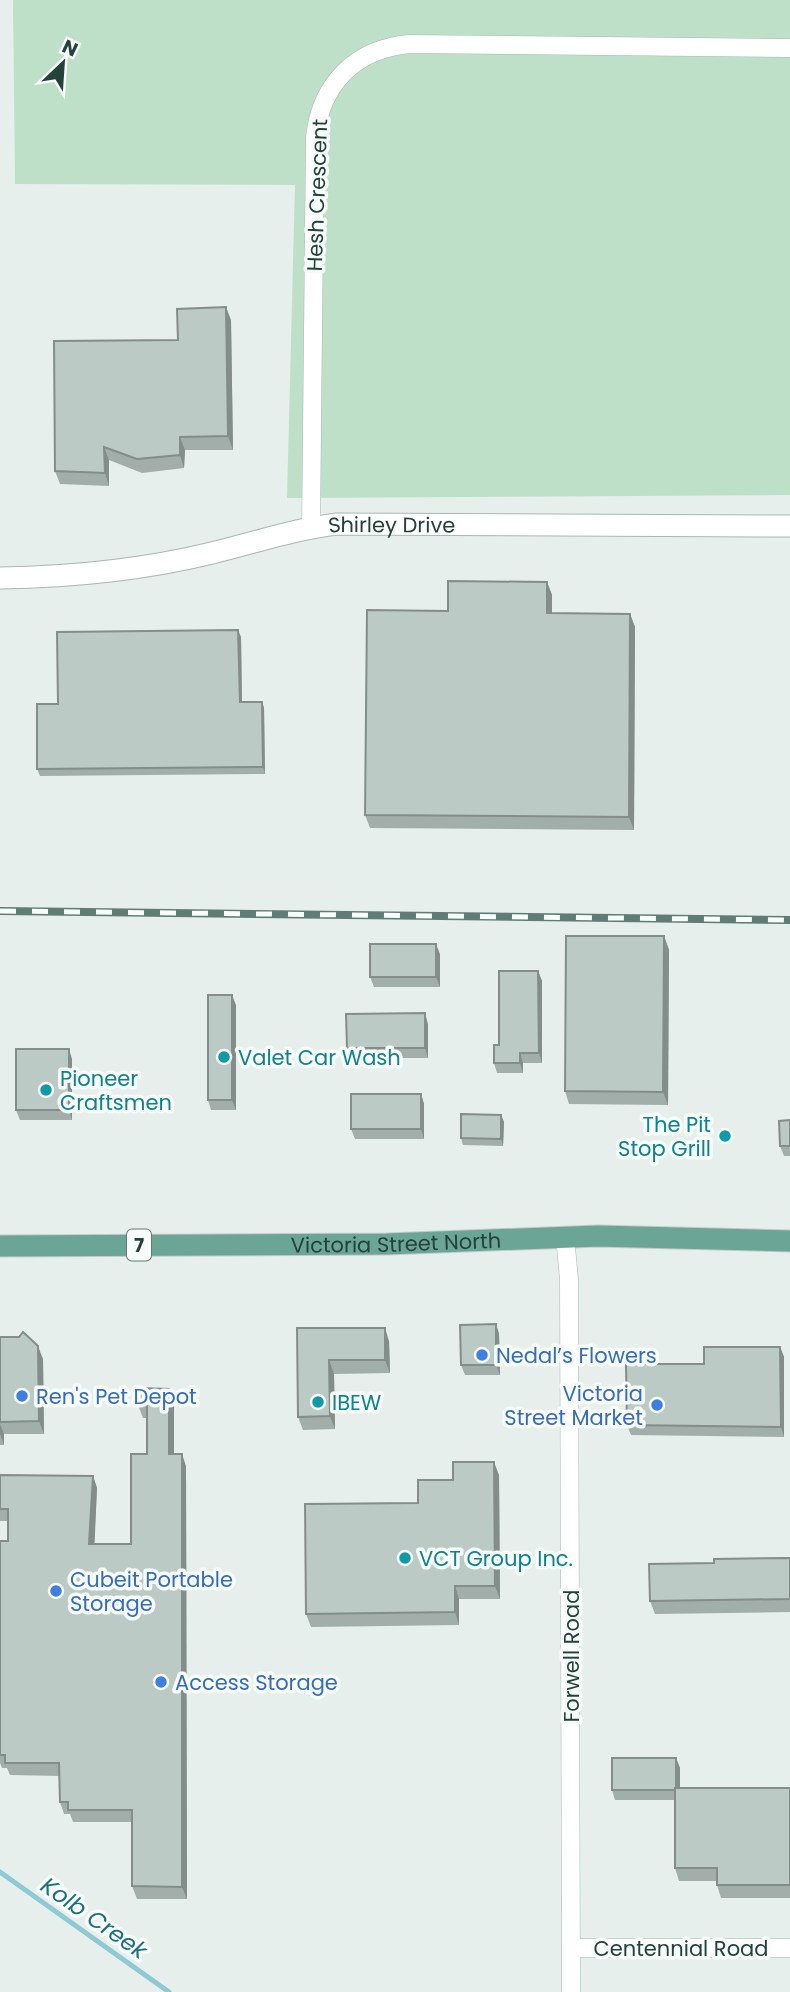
<svg xmlns="http://www.w3.org/2000/svg" width="790" height="1992" viewBox="0 0 790 1992" font-family="Poppins,sans-serif">
  <rect width="100%" height="100%" fill="#e6efeb"/>
  <path fill="#bfe0c8" d="M13 0H790V495L287 498 295 185 15 184Z"/>
  <g fill="none" stroke-linecap="round" stroke-linejoin="round">
    <path stroke="#8ec9d4" stroke-width="5" d="M0 1872 169 1992"/>
    <g stroke="#a8b8b2" stroke-width="19">
      <g id="minor">
        <path d="M311 527 315 137C321 84 355 49 409 44L790 48"/>
        <path d="M565 1237 569 1279 571 1992"/>
        <path d="M572 1948H790"/>
      </g>
    </g>
    <g stroke="#a8b8b2" stroke-width="23">
      <g id="tertiary">
        <path id="s1" d="M0 578C72 577 142 570 212 553 254 543 294 529 337 524L790 526"/>
      </g>
    </g>
    <g stroke="#c2cac8" stroke-width="23">
      <g id="primary">
        <path id="s2" d="M0 1246 387 1244 598 1236 790 1241"/>
      </g>
    </g>
    <use href="#minor" stroke="#fff" stroke-width="18"/>
    <use href="#tertiary" stroke="#fff" stroke-width="21"/>
    <use href="#primary" stroke="#6aa596" stroke-width="21"/>
    <g stroke="#5f7d75" stroke-width="8">
      <path id="rail" d="M0 911 790 920"/>
    </g>
    <use href="#rail" stroke="#f7fbf9" stroke-width="5" stroke-dasharray="16" stroke-linecap="butt"/>
  </g>
  <g fill="#a1aea9">
    <path d="M231 320 233 450H185L184 468 142 473 109 460V486L60 484 55 471 178 340Z"/>
    <path d="M547 582 552 595V613L630 614 635 627 634 830 370 828 365 815 448 611Z"/>
    <path d="M241 637 242 702H262L264 708 265 774 40 776 37 769 58 704Z"/>
    <path d="M664 936 669 950 668 1105 569 1104 565 1091Z"/>
    <path d="M440 954V987H374L370 977Z"/>
    <path d="M538 971 542 981V1063H523V1073H497L494 1063 499 1045Z"/>
    <path d="M236 1005V1110H211L208 1100Z"/>
    <path d="M428 1024V1058H350L347 1048Z"/>
    <path d="M72 1059V1120H20L16 1110Z"/>
    <path d="M421 1094 424 1104V1139H355L351 1129Z"/>
    <path d="M501 1115 504 1122 503 1146 463 1145 461 1138Z"/>
    <path d="M790 1120V1156H784L780 1146Z"/>
    <path d="M496 1324 499 1334 500 1375H465L461 1365Z"/>
    <path d="M297 1328 389 1341 390 1373 334 1374 335 1429 303 1430 298 1417Z"/>
    <path d="M0 1337 43 1359 44 1434H4V1445H0Z"/>
    <path d="M780 1347 784 1357V1437L631 1435 627 1425 704 1364Z"/>
    <path d="M174 1401V1454L186 1466 187 1899H137L132 1886V1822H73L70 1814H64L60 1802V1776L10 1775 7 1768H2L0 1763V1541H8V1521H0V1475L93 1476 97 1488 94 1544H131L147 1454V1418H143L138 1405Z"/>
    <path d="M499 1475 500 1599H459V1625L311 1627 306 1614 418 1503 453 1480Z"/>
    <path d="M790 1558V1612L655 1614 650 1601 714 1563Z"/>
    <path d="M676 1758 680 1768V1788H790V1898H721L717 1885V1881H679L675 1868V1800H615L612 1790Z"/>
  </g>
  <g fill="#838d89">
    <path d="M226 307 231 320 233 450 228 436Z"/>
    <path d="M180 437 185 450 184 468 180 455Z"/>
    <path d="M104 447 109 460V486L105 473Z"/>
    <path d="M547 582 552 595V626L547 613Z"/>
    <path d="M630 614 635 627 634 830 629 817Z"/>
    <path d="M238 630 241 637 242 708 240 702Z"/>
    <path d="M262 702 264 708 265 774 263 767Z"/>
    <path d="M664 936 669 950 668 1105 663 1092Z"/>
    <path d="M436 944 440 954V987L436 977Z"/>
    <path d="M538 971 542 981V1063L539 1053Z"/>
    <path d="M232 995 236 1005V1110L232 1100Z"/>
    <path d="M425 1013 428 1024V1058L425 1048Z"/>
    <path d="M69 1049 72 1059V1120L69 1110Z"/>
    <path d="M520 1053 523 1063V1073L520 1063Z"/>
    <path d="M421 1094 424 1104V1139L421 1129Z"/>
    <path d="M501 1115 504 1122 503 1146 501 1139Z"/>
    <path d="M496 1324 499 1334 500 1375 496 1365Z"/>
    <path d="M385 1328 389 1341 390 1373 385 1360Z"/>
    <path d="M38 1346 43 1359 44 1434 39 1421Z"/>
    <path d="M780 1347 784 1357V1437L781 1427Z"/>
    <path d="M329 1360 334 1374 335 1429 330 1416Z"/>
    <path d="M169 1389 174 1401V1466L169 1454Z"/>
    <path d="M0 1424 4 1434V1445L0 1434Z"/>
    <path d="M182 1454 186 1466 187 1899 182 1887Z"/>
    <path d="M494 1462 499 1475 500 1599 495 1586Z"/>
    <path d="M93 1476 97 1488 94 1556 89 1544Z"/>
    <path d="M455 1586 459 1599V1625L455 1612Z"/>
    <path d="M676 1758 680 1768V1800L676 1790Z"/>
  </g>
  <g fill="#bbcac4" stroke="#838d89" stroke-width="2">
    <path d="M226 307 228 436 180 437V455L137 459 104 447 105 473 55 471 54 341 178 340 177 309Z"/>
    <path d="M448 581 547 582V613L630 614 629 817 365 815 367 610 448 611Z"/>
    <path d="M238 630 240 702H262L263 767 37 769V704H58L57 632Z"/>
    <path d="M566 936H664L663 1092 565 1091Z"/>
    <rect x="370" y="944" width="66" height="33"/>
    <path d="M499 971H538L539 1053H520V1063H494V1045H499Z"/>
    <rect x="208" y="995" width="24" height="105"/>
    <path d="M425 1013V1048H347L346 1014Z"/>
    <rect x="16" y="1049" width="53" height="61"/>
    <rect x="351" y="1094" width="70" height="35"/>
    <path d="M461 1114 501 1115V1139L461 1138Z"/>
    <path d="M790 1120V1146H780L779 1121Z"/>
    <path d="M496 1324V1365H461L460 1325Z"/>
    <path d="M297 1328H385V1360H329L330 1416 298 1417Z"/>
    <path d="M23 1332 38 1346 39 1421 0 1422V1337H19Z"/>
    <path d="M704 1347H780L781 1427 627 1425 626 1364H704Z"/>
    <path d="M138 1388 169 1389V1454H182V1887L132 1886V1810H68V1802H60L59 1763H5V1755H0V1541H8V1509H0V1475L93 1476 89 1544H131V1454H147V1405H138Z"/>
    <path d="M453 1462H494L495 1586H455V1612L306 1614 305 1504 418 1503V1480H453Z"/>
    <path d="M790 1558V1599L650 1601 649 1564 714 1563V1559Z"/>
    <path d="M612 1758H676V1788H675V1790H612Z"/>
    <path d="M675 1788H790V1885H717V1868H675Z"/>
  </g>
  <g fill="#0f9aa8" stroke="#f7fbf9" stroke-width="2.5">
    <circle cx="224" cy="1057" r="7"/>
    <circle cx="46" cy="1090" r="7"/>
    <circle cx="725" cy="1136" r="7"/>
    <circle cx="318" cy="1402" r="7"/>
    <circle cx="405" cy="1558" r="7"/>
  </g>
  <g fill="#3f7fe0" stroke="#f7fbf9" stroke-width="2.5">
    <circle cx="482" cy="1355" r="7"/>
    <circle cx="22" cy="1396" r="7"/>
    <circle cx="657" cy="1405" r="7"/>
    <circle cx="56" cy="1591" r="7"/>
    <circle cx="161" cy="1682" r="7"/>
  </g>
  <g text-anchor="middle" dominant-baseline="central" stroke-width="7" stroke-linejoin="round" paint-order="stroke">
    <rect fill="#f7fbf9" stroke="#637a73" stroke-width="2" x="127" y="1229.5" width="24" height="31" rx="5"/>
    <g font-size="19" font-weight="bold" fill="#24423a">
      <text x="139" y="1245">7</text>
    </g>
    <g font-size="21" fill="#24423a" stroke="#f7fbf9">
      <text transform="translate(317 195) rotate(-88)">Hesh Crescent</text>
      <text stroke="none"><textPath href="#s1" startOffset="397">Shirley Drive</textPath></text>
      <text stroke="none"><textPath href="#s2" startOffset="396">Victoria Street North</textPath></text>
      <text transform="translate(571 1656) rotate(-90)">Forwell Road</text>
      <text x="681" y="1948">Centennial Road</text>
    </g>
    <g font-size="21" fill="#0d838f" stroke="#f7fbf9" text-anchor="start">
      <text x="238" y="1057">Valet Car Wash</text>
      <text x="60" y="1078">Pioneer<tspan x="60" dy="24">Craftsmen</tspan></text>
      <text x="711" y="1124" text-anchor="end">The Pit<tspan x="711" dy="24">Stop Grill</tspan></text>
      <text x="332" y="1402">IBEW</text>
      <text x="419" y="1558">VCT Group Inc.</text>
    </g>
    <g font-size="21" fill="#366cbe" stroke="#f7fbf9" text-anchor="start">
      <text x="496" y="1355">Nedal’s Flowers</text>
      <text x="643" y="1393" text-anchor="end">Victoria<tspan x="643" dy="24">Street Market</tspan></text>
      <text x="36" y="1396">Ren's Pet Depot</text>
      <text x="70" y="1579">Cubeit Portable<tspan x="70" dy="24">Storage</tspan></text>
      <text x="175" y="1682">Access Storage</text>
    </g>
    <g font-size="23" font-style="italic" fill="#1c6f80" stroke="#f7fbf9">
      <text transform="translate(94 1918) rotate(35)">Kolb Creek</text>
    </g>
  </g>
  <g transform="translate(63 63) rotate(25)" stroke="#f7fbf9" stroke-width="5" paint-order="stroke">
  <path d="M0-5L12 26L0 18L-12 26Z" fill="#24423a"/>
  <text y="-10" font-size="19" font-weight="bold" text-anchor="middle" fill="#24423a">N</text>
  </g>
</svg>
